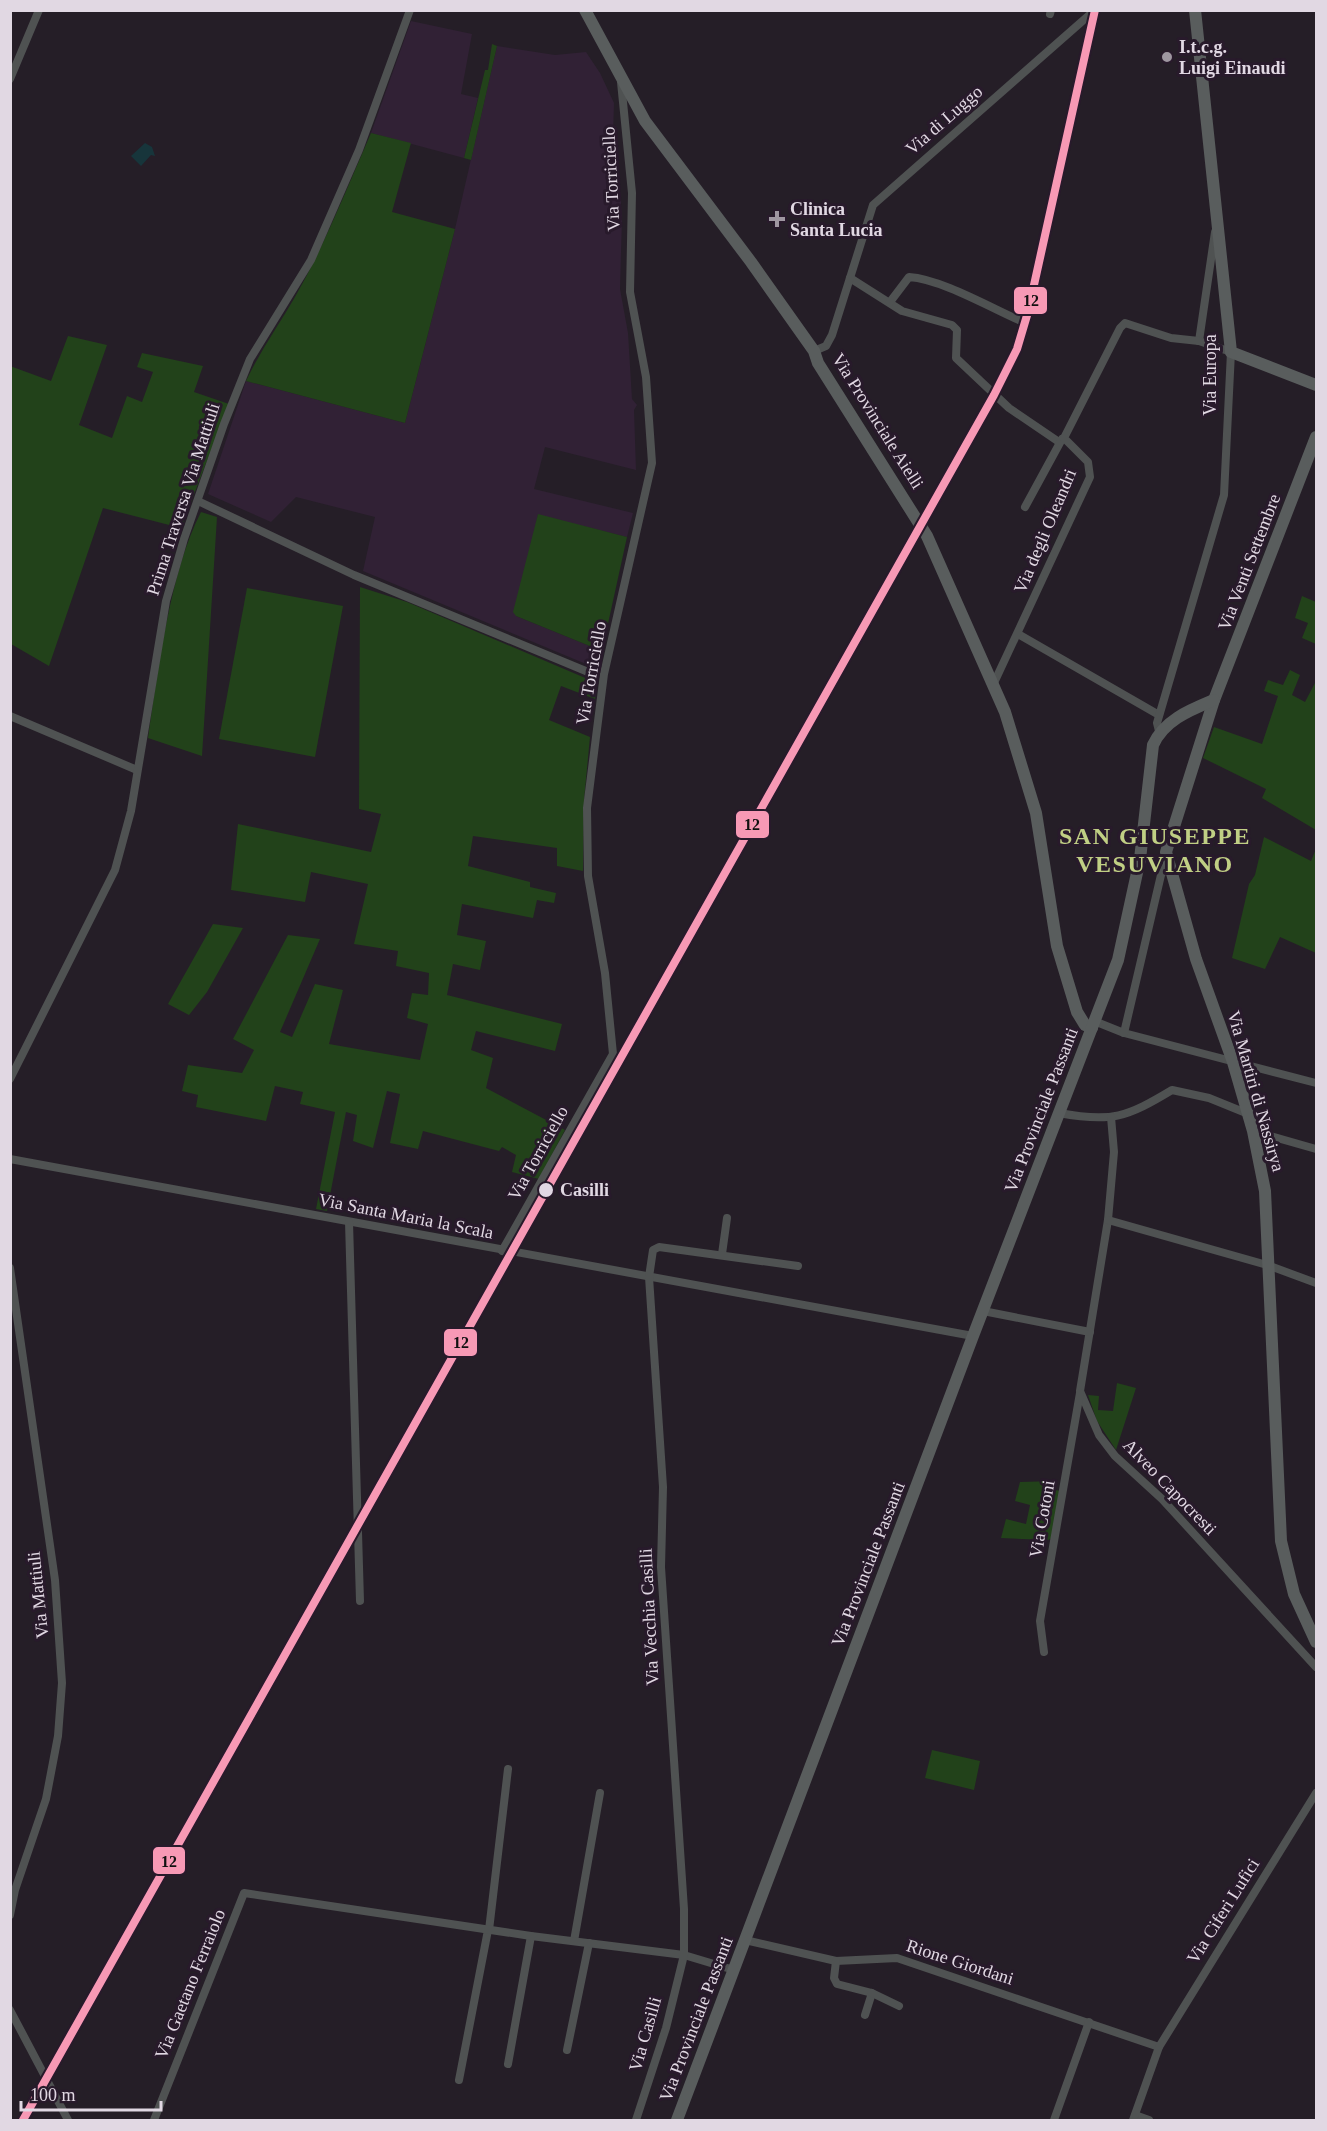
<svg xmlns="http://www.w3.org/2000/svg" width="1327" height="2131" viewBox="0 0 1327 2131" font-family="Georgia,serif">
  <rect width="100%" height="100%" fill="#251e27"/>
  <g fill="#312135">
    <path d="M411 21 472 34 461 94 478 98 464 158 371 133Z"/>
    <path d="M497 46 555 55 586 52 600 73 614 103 613 135 616 136 622 217 620 289 628 333 632 399 637 405 634 410 636 470 545 447 534 489 633 513 627 537 538 515 516 616 602 651 598 669 363 571 375 517 296 497 271 522 208 494 246 381 405 423 455 229Z"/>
  </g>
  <g fill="#22421a">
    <path d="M492 44 497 46 471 160 464 158 485 70H488Z"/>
    <path d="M371 133 411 143 392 212 455 229 405 423 246 381C260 351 279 325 295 297 325 244 347 188 371 133Z"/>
    <path d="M68 336 107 345 79 425 112 438 127 396 142 402 153 372 137 367 142 353 203 366 194 392 229 404 181 528 103 508 49 666 11 644 10 366 51 381Z"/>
    <path d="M201 512 217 517 202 756 148 738C158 670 170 572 201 512Z"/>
    <path d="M538 514 627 537 602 651 516 616 513 612Z"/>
    <path d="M360 587 407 602 597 683 595 699 561 686 549 720 590 737 584 800 583 871 557 866V848L473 836 468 866 530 882V887L556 893 554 903 537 900 533 918 462 904 457 935 486 941 480 970 453 964 447 995 562 1024 555 1051 476 1031 471 1050 493 1058 486 1088 565 1130 539 1179 512 1172 516 1155 502 1147 499 1151 423 1131 418 1149 390 1143 400 1094 387 1091 373 1148 353 1141 357 1115 346 1112 327 1211 316 1209 335 1112 300 1104 303 1092 275 1086 266 1121 196 1107 198 1095 182 1091 188 1065 242 1073 254 1050 233 1039 288 935 320 939 280 1032 292 1037 315 984 343 990 329 1044 420 1060 428 1024 407 1018 412 993 428 995 429 973 396 966 398 951 354 944 368 884 311 872 305 902 231 890 238 824 371 852 381 814 359 809Z"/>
    <path d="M247 588 343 606 315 757 219 739Z"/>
    <path d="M1302 596 1316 602V644L1302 638 1308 623 1295 618Z"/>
    <path d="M1290 670 1300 675 1292 695 1305 702 1316 681V830L1262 798 1266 789 1203 758 1214 727 1262 744 1278 696 1264 691 1268 680 1283 685Z"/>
    <path d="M1264 837 1311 861 1316 849V953L1280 937 1265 969 1232 958 1249 884 1255 875Z"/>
    <path d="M213 924 243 928 207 992 189 1015 168 1004Z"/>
    <path d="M1117 1383 1136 1388 1116 1450 1097 1421 1088 1395 1099 1396 1098 1410 1113 1411Z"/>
    <path d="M1057 1481 1056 1490 1060 1491 1053 1538 1048 1540 1001 1538 1006 1519 1026 1524 1030 1505 1015 1501 1020 1482Z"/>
    <path d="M932 1750 980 1761 974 1790 925 1778Z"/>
  </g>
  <path fill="#17353b" d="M145 143 152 147 155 156 151 155 141 166 131 156Z"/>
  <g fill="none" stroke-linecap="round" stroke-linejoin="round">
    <g stroke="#4f5252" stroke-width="8">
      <path d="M1050 14 1051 10"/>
      <path d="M10 79 39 10"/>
      <path d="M850 278 902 311 952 325 957 330 956 358 1009 408 1059 442"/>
      <path d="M890 302 909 277C941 279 991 308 1021 321"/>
      <path d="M1199 341 1215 232"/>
      <path d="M814 351 826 346 832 335 873 205 1095 10"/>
      <path d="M198 501 354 575 593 674"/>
      <path d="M1025 507 1062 439"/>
      <path d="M1018 634 1159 715"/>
      <path d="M993 685 1090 477 1088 462 1064 438 1120 328 1125 323 1171 338 1199 341 1231 352 1224 495 1157 723 1159 731"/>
      <path d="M10 716 137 770"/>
      <path d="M1094 1021 1124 1033 1316 1083"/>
      <path d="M1124 1033 1161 875 1167 864"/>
      <path d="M10 1079 115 870 131 811 166 601 184 539 224 424 250 359 311 260 359 150 410 10"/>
      <path d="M1059 1113C1112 1123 1127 1117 1172 1090L1209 1098 1246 1113"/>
      <path d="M1111 1117 1114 1152 1108 1220 1080 1391 1099 1435 1115 1456 1162 1499 1316 1667"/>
      <path d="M1253 1131 1316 1149"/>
      <path d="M10 1159 973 1336"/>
      <path d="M1108 1220 1267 1265 1316 1283"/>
      <path d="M349 1222 360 1601"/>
      <path d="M502 1251 613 1054 605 973 588 876 587 808 604 674 652 463 646 377 630 292 632 193 621 82"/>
      <path d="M722 1254 727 1218"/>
      <path d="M10 1268 55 1580 62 1683 58 1736 46 1799 15 1890 10 1915"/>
      <path d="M983 1311 1090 1332"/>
      <path d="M1044 1652 1040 1621 1080 1393"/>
      <path d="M489 1930 508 1769"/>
      <path d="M745 1940 836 1961 897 1958 1159 2047"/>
      <path d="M574 1941 600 1793"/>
      <path d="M836 1961 834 1978 837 1984 872 1993 865 2015"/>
      <path d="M872 1993 899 2006"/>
      <path d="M10 2010 68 2120"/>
      <path d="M567 2050 589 1943"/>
      <path d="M508 2064 531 1936"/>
      <path d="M459 2080 488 1930"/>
      <path d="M1135 2115 1149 2120"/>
      <path d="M154 2120 244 1893 531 1936 684 1955 734 1970"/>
      <path d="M636 2120 666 2028 684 1955V1909L661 1567 663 1487 649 1277 653 1250 659 1247 798 1266"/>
      <path d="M1054 2120 1089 2022"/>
      <path d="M1133 2120 1159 2047 1316 1793"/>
    </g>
    <g stroke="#595d5d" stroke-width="12">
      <path d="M585 10 645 121 751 262 814 351 818 363 927 536 1005 712 1036 813 1057 946 1077 1012 1085 1025 1092 1028"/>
      <path d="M1195 10 1231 352 1316 385"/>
      <path d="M1316 437 1214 700 1166 852 1196 959 1233 1062 1253 1131 1265 1191 1281 1541 1294 1594 1316 1642"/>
      <path d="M677 2120 973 1336 1118 960 1140 859 1153 745C1164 720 1190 710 1214 700"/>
    </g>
    <g stroke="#281a2b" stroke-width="12">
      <path id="rail-1" d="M23 2120 994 395 1017 349 1028 312 1095 10"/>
    </g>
    <use href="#rail-1" stroke="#f799b5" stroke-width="8"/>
  </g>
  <g fill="#9f97a1" stroke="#281a2b" stroke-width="2">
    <circle cx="1167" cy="57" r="6"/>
    <path d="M774 210h6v6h6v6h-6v6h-6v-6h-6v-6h6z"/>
  </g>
  <circle fill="#e1d8e3" stroke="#281a2b" stroke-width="2" cx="546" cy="1190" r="8"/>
  <g text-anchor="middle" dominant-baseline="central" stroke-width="6" stroke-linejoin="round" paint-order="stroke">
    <g font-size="18" font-weight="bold" fill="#e1d8e3" stroke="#281a2b" text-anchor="start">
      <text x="1179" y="47">I.t.c.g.<tspan x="1179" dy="21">Luigi Einaudi</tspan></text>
      <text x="790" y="209">Clinica<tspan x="790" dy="21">Santa Lucia</tspan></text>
    </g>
    <g font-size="18" fill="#e1d8e3" stroke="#281a2b">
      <text transform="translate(944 120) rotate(-41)">Via di Luggo</text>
      <text transform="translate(611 179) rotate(-93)">Via Torriciello</text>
      <text transform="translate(1210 375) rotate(-90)">Via Europa</text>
      <text transform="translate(878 421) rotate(58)">Via Provinciale Aielli</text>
      <text transform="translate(183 499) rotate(-72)">Prima Traversa Via Mattiuli</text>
      <text transform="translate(1045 531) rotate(-67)">Via degli Oleandri</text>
      <text transform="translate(1249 562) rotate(-69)">Via Venti Settembre</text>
      <text transform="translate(591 673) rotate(-80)">Via Torriciello</text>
      <text transform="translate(1256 1091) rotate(74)">Via Martiri di Nassirya</text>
      <text transform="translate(1041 1110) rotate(-69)">Via Provinciale Passanti</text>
      <text transform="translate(538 1153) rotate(-61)">Via Torriciello</text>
      <text transform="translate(406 1216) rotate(11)">Via Santa Maria la Scala</text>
      <text transform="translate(1170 1487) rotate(46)">Alveo Capocresti</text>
      <text transform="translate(1042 1519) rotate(-80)">Via Cotoni</text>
      <text transform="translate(868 1564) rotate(-69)">Via Provinciale Passanti</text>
      <text transform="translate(38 1595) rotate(-96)">Via Mattiuli</text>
      <text transform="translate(649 1617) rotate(-93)">Via Vecchia Casilli</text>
      <text transform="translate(1223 1911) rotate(-58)">Via Ciferi Lufici</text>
      <text transform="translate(960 1962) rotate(18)">Rione Giordani</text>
      <text transform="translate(190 1984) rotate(-68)">Via Gaetano Ferraiolo</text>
      <text transform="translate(696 2019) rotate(-69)">Via Provinciale Passanti</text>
      <text transform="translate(645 2034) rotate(-74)">Via Casilli</text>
    </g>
    <g font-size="18" font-weight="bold" fill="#e1d8e3" stroke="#281a2b" text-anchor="start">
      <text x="560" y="1190">Casilli</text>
    </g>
    <g font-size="24" font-weight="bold" letter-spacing="1.5" fill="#c0cf84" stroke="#281a2b">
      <text x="1155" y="836">SAN GIUSEPPE<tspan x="1155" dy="28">VESUVIANO</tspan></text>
    </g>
  </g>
  <g stroke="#281a2b" stroke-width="2">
    <rect x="1013" y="286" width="35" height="29" rx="6" fill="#f799b5"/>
    <rect x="735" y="810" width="35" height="29" rx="6" fill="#f799b5"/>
    <rect x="443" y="1328" width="35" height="29" rx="6" fill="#f799b5"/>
    <rect x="152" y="1846" width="34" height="29" rx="6" fill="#f799b5"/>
  </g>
  <g font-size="16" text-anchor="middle" font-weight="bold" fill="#111">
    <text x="1031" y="306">12</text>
    <text x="752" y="830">12</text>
    <text x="461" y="1348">12</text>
    <text x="169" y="1867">12</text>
  </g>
  <rect width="1327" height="2131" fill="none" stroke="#e1d8e3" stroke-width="24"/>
  <path d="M21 2101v9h140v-9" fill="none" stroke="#e1d8e3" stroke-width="3"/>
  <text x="30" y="2101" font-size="18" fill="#e1d8e3" stroke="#281a2b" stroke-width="4.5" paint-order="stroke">100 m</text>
</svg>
